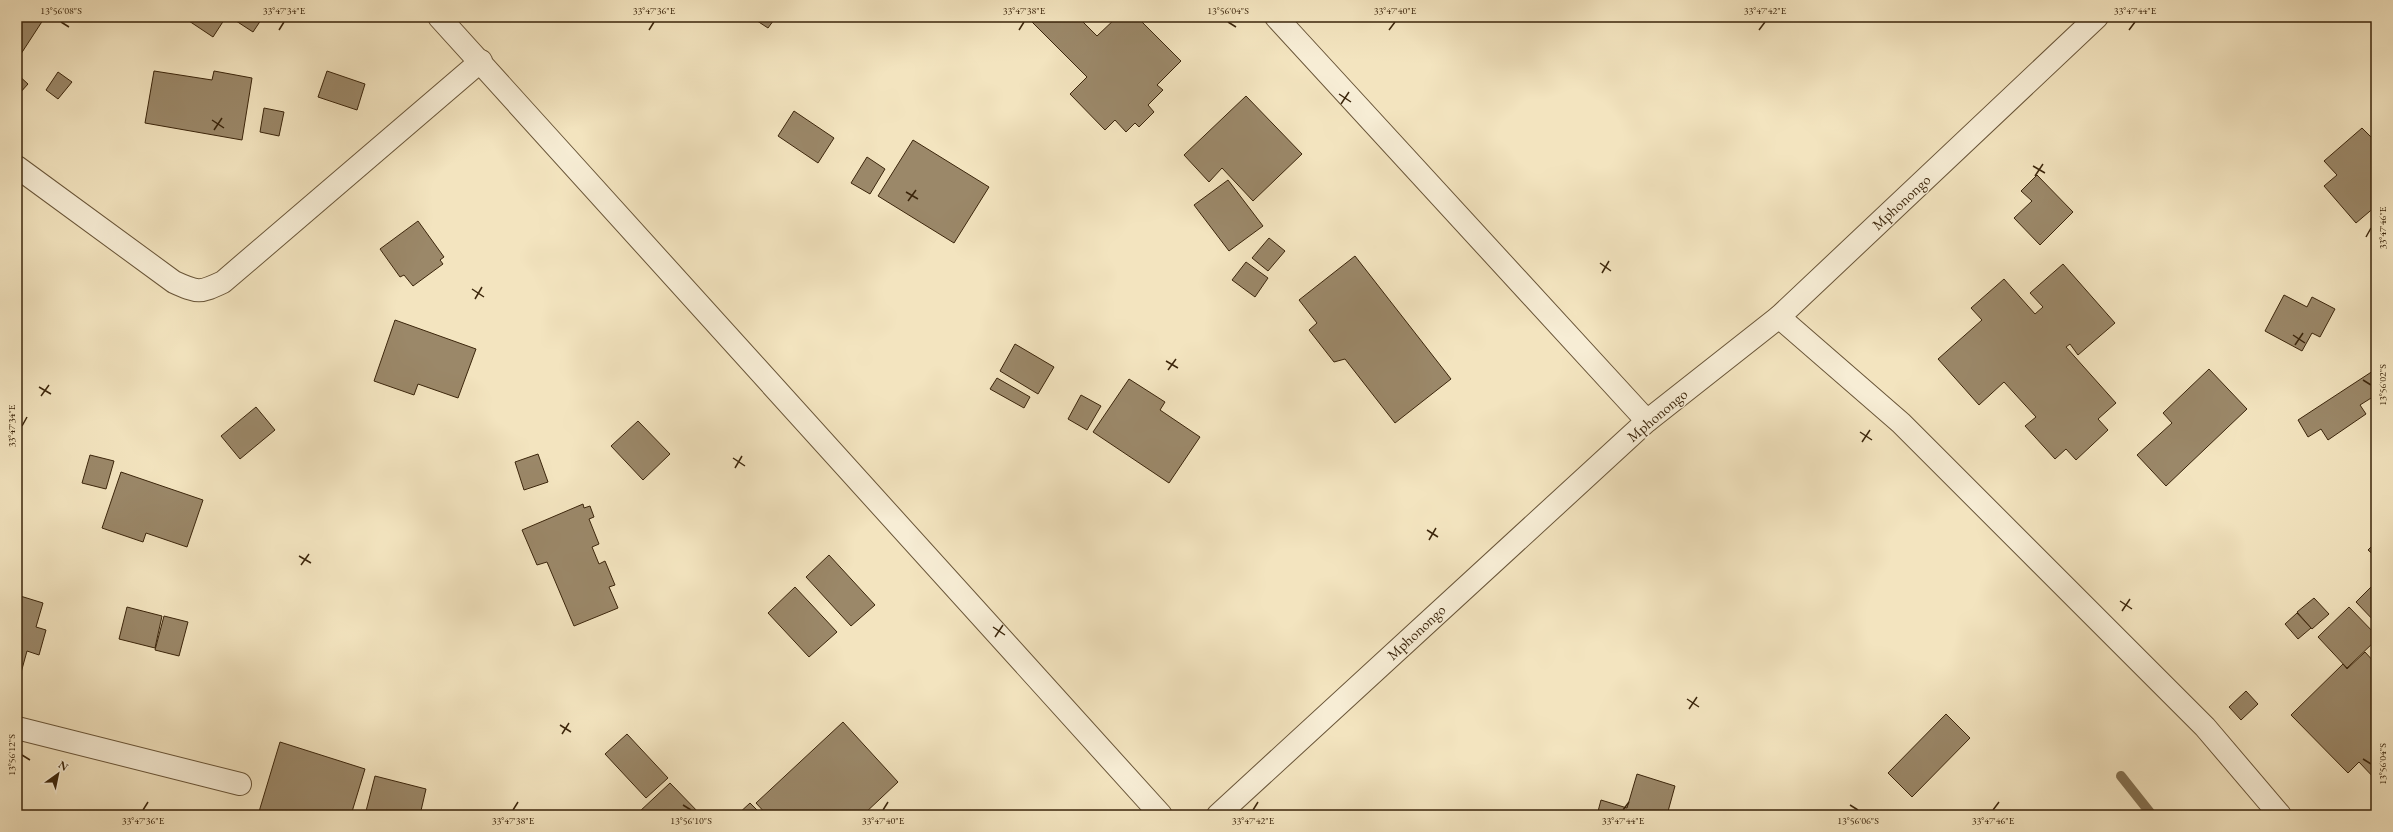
<svg xmlns="http://www.w3.org/2000/svg" width="2393" height="832" viewBox="0 0 2393 832" font-family="'EB Garamond',serif">
  <rect width="100%" height="100%" fill="#f3e4bf"/>
  <filter id="stains"><feTurbulence type="fractalNoise" baseFrequency=".005" numOctaves="4"/><feColorMatrix values="0 0 0 0 .2 0 0 0 0 .09 0 0 0 0 .02 0 0 0 .5 -.17"/></filter>
  <radialGradient id="worn" r=".72"><stop offset=".6" stop-color="#630" stop-opacity="0"/><stop offset="1" stop-color="#630" stop-opacity=".3"/></radialGradient>
  <g fill="none" stroke-linecap="round" stroke-linejoin="round">
    <path stroke="#847152" stroke-width="10" d="M2121 776 2152 815"/>
  </g>
  <g fill="#9b8869" stroke="#3b250b">
    <path d="M17 17H45L17 60Z"/>
    <path d="M183 17H226L213 37Z"/>
    <path d="M230 17H263L253 32Z"/>
    <path d="M751 17H776L768 28Z"/>
    <path d="M1033 17H1078L1097 36 1117 17H1137L1181 61 1157 85 1163 90 1148 105 1154 112 1139 127 1135 123 1126 132 1115 120 1105 130 1070 94 1087 77 1030 20Z"/>
    <path d="M154 71 212 80 214 71 252 78 242 140 145 123Z"/>
    <path d="M327 71 365 84 357 110 318 97Z"/>
    <path d="M58 72 72 82 58 99 46 90Z"/>
    <path d="M17 74 28 84 19 94 17 93Z"/>
    <path d="M1246 96 1302 154 1253 201 1222 168 1209 182 1184 155Z"/>
    <path d="M264 108 284 112 279 136 260 132Z"/>
    <path d="M794 111 834 138 818 163 778 136Z"/>
    <path d="M2362 128 2376 142V206L2356 223 2324 186 2337 175 2324 161Z"/>
    <path d="M913 140 989 187 954 243 878 196Z"/>
    <path d="M867 157 885 169 870 194 851 183Z"/>
    <path d="M2037 175 2073 212 2040 245 2014 218 2032 201 2021 191Z"/>
    <path d="M1228 180 1263 226 1229 251 1194 205Z"/>
    <path d="M418 221 444 257 440 260 443 264 413 286 404 275 400 277 380 249Z"/>
    <path d="M1269 238 1285 251 1268 271 1252 258Z"/>
    <path d="M1355 256 1451 379 1395 423 1345 359 1334 362 1309 330 1317 323 1299 300Z"/>
    <path d="M1246 262 1268 278 1255 297 1232 280Z"/>
    <path d="M2063 264 2115 323 2078 355 2070 344 2066 347 2116 403 2098 419 2108 430 2076 460 2066 449 2055 459 2025 426 2036 417 2004 382 1979 405 1938 359 1982 320 1971 308 2004 279 2035 314 2043 307 2030 293Z"/>
    <path d="M2284 295 2307 307 2312 297 2335 309 2320 337 2312 333 2302 351 2265 331Z"/>
    <path d="M395 320 476 349 458 398 418 384 414 395 374 381Z"/>
    <path d="M1015 344 1054 367 1038 394 1000 371Z"/>
    <path d="M2209 369 2247 409 2166 486 2137 455 2172 423 2163 413Z"/>
    <path d="M2376 369V395L2360 405 2366 414 2328 440 2321 429 2308 437 2298 420Z"/>
    <path d="M997 378 1030 397 1024 408 990 389Z"/>
    <path d="M1129 379 1165 402 1160 410 1200 437 1169 483 1093 432Z"/>
    <path d="M1081 395 1101 406 1087 430 1068 419Z"/>
    <path d="M256 407 275 430 240 459 221 436Z"/>
    <path d="M638 421 670 454 643 480 611 446Z"/>
    <path d="M538 454 548 482 524 490 515 462Z"/>
    <path d="M90 455 114 461 106 489 82 483Z"/>
    <path d="M121 472 203 500 187 547 146 533 143 542 102 528Z"/>
    <path d="M583 504 584 508 590 506 594 517 589 519 599 544 592 547 599 564 605 561 615 585 609 587 618 608 574 626 547 562 537 565 522 530Z"/>
    <path d="M2376 542V557L2368 550Z"/>
    <path d="M829 555 875 605 851 626 806 577Z"/>
    <path d="M2373 585 2376 588V623L2356 602Z"/>
    <path d="M795 587 837 632 809 657 768 613Z"/>
    <path d="M17 595 43 603 36 627 46 630 39 655 27 651 19 680Z"/>
    <path d="M2314 598 2329 614 2312 629 2297 612Z"/>
    <path d="M127 607 162 616 155 648 119 639Z"/>
    <path d="M2349 607 2376 635V640L2347 668 2318 637Z"/>
    <path d="M2297 613 2311 628 2298 639 2285 624Z"/>
    <path d="M164 616 188 622 179 656 155 650Z"/>
    <path d="M2365 652 2376 664V780L2359 762 2348 773 2291 715 2343 664 2347 669Z"/>
    <path d="M2246 691 2258 704 2241 720 2229 707Z"/>
    <path d="M1946 714 1970 738 1912 797 1888 773Z"/>
    <path d="M843 722 898 782 863 815H767L756 803Z"/>
    <path d="M627 734 668 778 646 798 605 754Z"/>
    <path d="M280 742 365 769 351 815H258Z"/>
    <path d="M1637 774 1675 786 1667 815H1597L1601 800 1627 808Z"/>
    <path d="M375 776 426 789 420 815H365Z"/>
    <path d="M670 783 701 815H642L639 812Z"/>
    <path d="M750 803 762 815H737Z"/>
  </g>
  <g fill="none" stroke-linecap="round" stroke-linejoin="round">
    <g stroke="#695538" stroke-width="24">
      <g id="minor">
        <path d="M439 17 1161 815"/>
        <path d="M1276 17 1647 421"/>
        <path d="M17 167 174 282C198 293 200 293 223 282L481 61"/>
        <path d="M1779 317 1901 423 2205 727 2280 815"/>
        <path d="M17 728 240 784"/>
        <path d="M1218 815 1647 421 1779 317 2097 17"/>
      </g>
    </g>
    <use href="#minor" stroke="#f7edd5" stroke-width="22"/>
  </g>
  <path fill="none" stroke="#3b250b" stroke-width="1.5" d="M61 22 69 27M1228 22 1236 27M279 30 284 22M649 30 654 22M1019 30 1024 22M1389 30 1395 22M1759 30 1765 22M2129 30 2135 22M1339 94 1351 102M1341 104 1349 92M212 120 224 128M214 130 222 118M2033 166 2045 173M2035 176 2043 164M906 192 918 199M908 201 916 190M2366 237 2371 228M1600 263 1611 271M1602 273 1609 261M472 289 484 297M475 299 482 287M2293 335 2305 343M2295 345 2303 333M1166 361 1178 368M1168 370 1176 359M2363 380 2371 385M39 387 51 394M41 396 49 385M22 426 27 417M1860 432 1872 440M1862 442 1870 430M733 458 745 466M735 468 742 456M1427 530 1438 537M1429 540 1436 528M299 556 311 563M301 565 309 554M2120 601 2132 609M2122 611 2130 599M993 627 1005 635M995 637 1003 625M1687 699 1699 707M1689 709 1697 697M560 725 571 732M562 734 569 723M22 755 30 760M2363 759 2371 764M683 805 691 810M1850 805 1858 810M143 810 148 802M513 810 518 802M883 810 888 802M1253 810 1258 802M1623 810 1629 802M1993 810 1999 802"/>
  <g text-anchor="middle" dominant-baseline="central" stroke-width="3" stroke-linejoin="round" paint-order="stroke">
    <g font-size="15" fill="#3b250b" stroke="#f7edd5">
      <text transform="translate(1901 202) rotate(-43)">Mphonongo</text>
      <text transform="translate(1657 415) rotate(-40)">Mphonongo</text>
      <text transform="translate(1416 632) rotate(-43)">Mphonongo</text>
    </g>
  </g>
  <rect width="2393" height="832" fill="none" stroke="#f3e4bf" stroke-width="44"/>
  <g transform="translate(58 774) rotate(33)" stroke="#f7edd5" stroke-width="3" paint-order="stroke">
  <path d="M0-3L7 15L0 10L-7 15Z" fill="#3b250b"/>
  <text y="-6" font-size="11" font-weight="bold" text-anchor="middle" fill="#3b250b">N</text>
  </g>
  <rect x="22" y="22" width="2349" height="788" fill="none" stroke="#3b250b" stroke-width="1.5"/>
  <g font-size="10" text-anchor="middle" fill="#3b250b">
    <text x="61" y="14">13°56'08"S</text>
    <text x="284" y="14">33°47'34"E</text>
    <text x="654" y="14">33°47'36"E</text>
    <text x="1024" y="14">33°47'38"E</text>
    <text x="1228" y="14">13°56'04"S</text>
    <text x="1395" y="14">33°47'40"E</text>
    <text x="1765" y="14">33°47'42"E</text>
    <text x="2135" y="14">33°47'44"E</text>
    <text transform="translate(2382 228) rotate(-90)" y="4">33°47'46"E</text>
    <text transform="translate(2382 385) rotate(-90)" y="4">13°56'02"S</text>
    <text transform="translate(11 426) rotate(-90)" y="4">33°47'34"E</text>
    <text transform="translate(11 755) rotate(-90)" y="4">13°56'12"S</text>
    <text transform="translate(2382 764) rotate(-90)" y="4">13°56'04"S</text>
    <text x="143" y="824">33°47'36"E</text>
    <text x="513" y="824">33°47'38"E</text>
    <text x="691" y="824">13°56'10"S</text>
    <text x="883" y="824">33°47'40"E</text>
    <text x="1253" y="824">33°47'42"E</text>
    <text x="1623" y="824">33°47'44"E</text>
    <text x="1858" y="824">13°56'06"S</text>
    <text x="1993" y="824">33°47'46"E</text>
  </g>
  <rect width="100%" height="100%" filter="url(#stains)"/>
  <rect width="100%" height="100%" fill="url(#worn)"/>
</svg>
